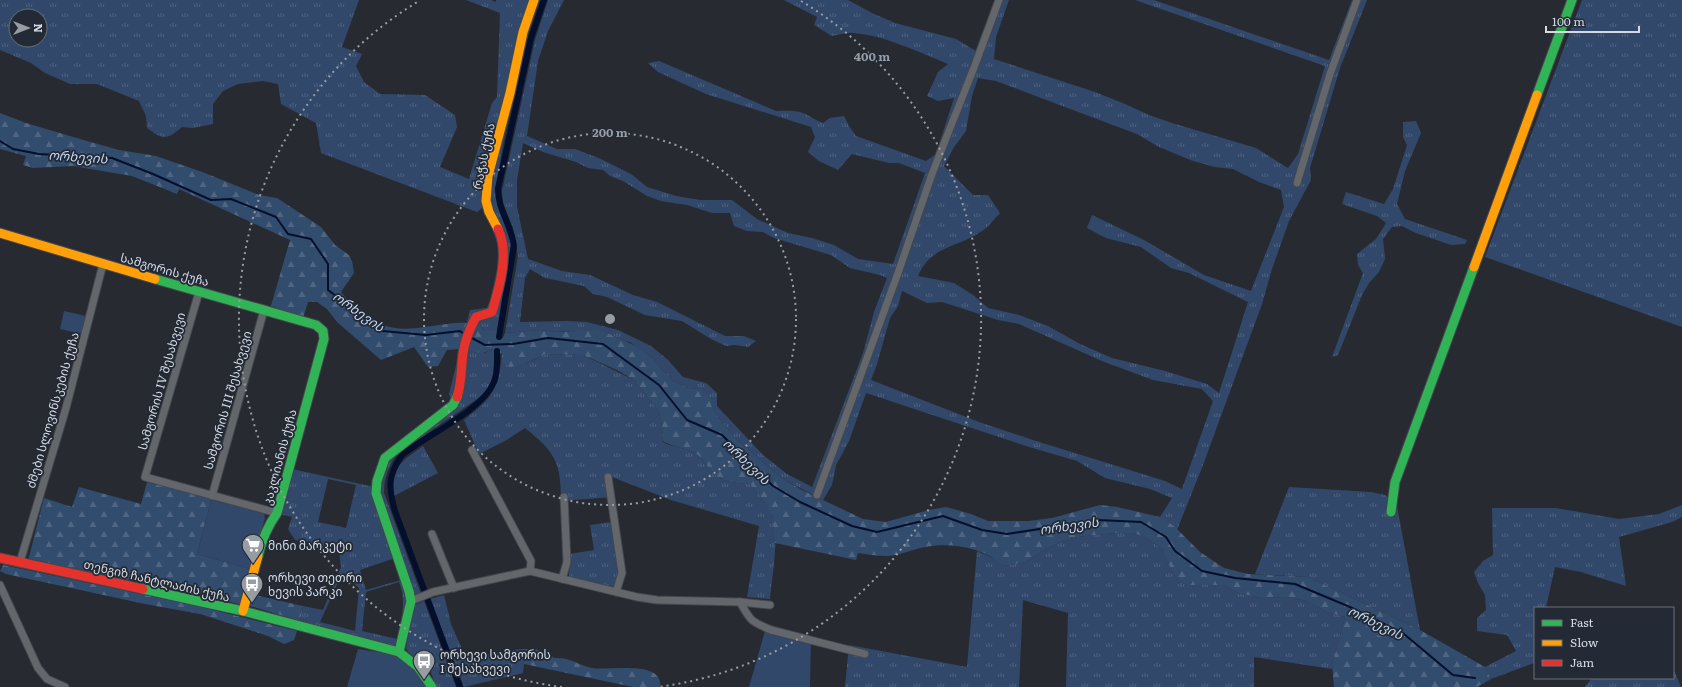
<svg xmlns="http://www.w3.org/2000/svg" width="1682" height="687" viewBox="0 0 1682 687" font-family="Literata,'Noto Sans Georgian',serif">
  <defs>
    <pattern id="grass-tufts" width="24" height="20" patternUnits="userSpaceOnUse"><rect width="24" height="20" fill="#31486a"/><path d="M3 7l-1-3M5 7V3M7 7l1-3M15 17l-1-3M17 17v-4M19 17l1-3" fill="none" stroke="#4e627f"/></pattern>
    <pattern id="forest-firs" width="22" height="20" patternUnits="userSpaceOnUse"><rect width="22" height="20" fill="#324c6e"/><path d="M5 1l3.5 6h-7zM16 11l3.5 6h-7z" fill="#4f6582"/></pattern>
  </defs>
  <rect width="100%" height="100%" fill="#272b31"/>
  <g fill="url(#grass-tufts)" fill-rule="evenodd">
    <path d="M0 0H359L342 47 362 54 356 66 364 82 380 94 425 95 455 115 457 127 440 167 469 179 492 103 497 97 500 13 466 0H491L496 2V0H539L529 31 508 119 495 189 497 205 511 243 497 331H484L482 327 484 353 493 349 495 350C494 369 495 380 483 395L397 454C388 467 384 478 384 493L421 594 414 597 378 492 384 464 455 407 449 394 470 310 487 308C491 298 496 287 498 276 504 252 493 228 483 207L477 212 321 153 316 123 281 104 278 84 263 81 238 84 223 91 213 104V124L193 128 182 127C167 140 163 140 147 128L146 116 139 101 97 84H70L45 73 31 63 0 50ZM16 16H40V40H16Z"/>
    <path d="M548 0H564L548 31 538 61 527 136 557 149H575L601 159 631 174 647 187 676 196 700 200H732L757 219 788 233 812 238 834 245 858 259 893 264 925 173 899 163H889L852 154 838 170 819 161 808 152 815 137 811 127 706 94 658 72 648 63 659 61 776 111C784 111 795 110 803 113 811 116 814 120 823 123L830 118 844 116 849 126 856 136 926 161 936 154 954 98 938 101 927 96 938 72 948 64C924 54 880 34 853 33 847 32 839 35 832 36L814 25 817 17 784 0H848L872 13 895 23 956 39 981 54 1002 0H1009L996 37 994 59 1095 92 1125 104 1149 115 1172 123 1256 148 1288 168 1298 154 1325 66 1135 0H1154L1329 60 1352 0H1367L1340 68 1310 168 1311 180 1289 221 1272 269 1262 304 1203 465 1177 530 1160 517 1172 498 1150 489 1105 478 1077 461 1026 446 866 393 849 441 836 465 832 485 823 500 783 479 736 439 718 417 700 389 688 388 673 381 660 368 654 359 630 342 625 341 605 332 566 331 555 332 540 330 505 333 518 256 513 228 503 203 502 191 535 40ZM978 78 996 81 1057 104 1137 134 1159 147 1193 161 1215 167 1233 169 1259 182 1281 190 1284 207 1251 291 1204 275 1144 240 1092 215 1087 228 1106 238 1141 247 1171 268 1189 273 1248 302 1219 393 1207 384 1165 371 1112 358 1080 344 1048 326 1019 315 988 308 973 295 954 283 918 276C931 245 958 248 982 231 989 227 994 219 1000 213L988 195H973L944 166 954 147 966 131 972 96ZM523 143 543 152 576 162 588 168 603 170 610 176 623 181 647 196 661 201 687 205 712 213H730L734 226 747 231 763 232 774 238 831 255 850 268 880 275 887 278 874 312 863 353 812 487 787 474 763 455 717 406V393L706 383 683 377 668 360 651 346 618 330 587 322 568 321 520 322 525 278 530 269 545 278 584 286 593 294 607 297 645 315 682 321 711 339 726 346 735 345 748 347 756 341 744 336H725L657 302 633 295 590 275 562 271 528 259 517 207V180ZM902 291 927 303 942 302 998 320 1019 324 1102 361 1153 380 1202 389 1213 401 1182 489 1165 481 1033 440 979 422 871 380 877 364 890 318 898 306Z"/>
    <path d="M1582 0H1682V327L1485 257Z"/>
    <path d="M1416 121 1421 133 1405 171 1397 204 1405 219 1467 240 1465 244 1451 245 1416 233 1402 226 1392 227 1383 239 1385 259 1379 272 1369 283 1362 295 1338 355 1332 357 1363 273 1358 265 1357 254 1376 239 1386 223 1377 216 1342 204 1346 192 1384 204 1393 189 1407 145 1403 137V122Z"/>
    <path d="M545 354 583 355 634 380 659 411 662 426 663 442C674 448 683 447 693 452 703 457 707 467 714 474 724 483 738 483 750 484 758 494 770 505 773 518 779 540 772 576 770 599L747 597 759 526 671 500 612 477 613 497 561 501C561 462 555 452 525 428L505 441 479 454 464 420C489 400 496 394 501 363 518 370 530 361 545 354Z"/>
    <path d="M423 446 438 473 394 496C390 467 402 461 423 446Z"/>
    <path d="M292 469 374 487 395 558 360 570 366 590 401 580 406 599 398 647 300 621 303 606 323 610 341 567 339 550 295 540 288 529 292 517 280 514ZM328 479 356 485 346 528 318 522ZM340 578 352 582 359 588 355 631 320 622ZM399 582C407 601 401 621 397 639L362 631 366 592Z"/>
    <path d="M1289 487 1371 492 1385 495 1397 506 1420 630 1308 577 1255 574Z"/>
    <path d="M1682 505V517L1672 522 1619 537 1626 586 1581 572 1555 567 1546 608H1535V656L1534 663 1491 679 1485 667 1516 651 1507 635 1477 631V618L1486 610 1485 595 1478 583 1474 572 1483 561 1493 555 1492 508H1556L1619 519 1659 514Z"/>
    <path d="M611 522C613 534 626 583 611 587 601 589 579 580 569 577L570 554 594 550 590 525Z"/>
    <path d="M1115 533H1134L1147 538 1162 549 1167 562 1188 585H1224L1238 593 1261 598 1289 597 1307 601 1327 612 1345 617 1332 665V669L1254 657V687H1066L1068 613 1023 600 1019 687H845L849 645 967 667 977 551 998 560 1004 566 1026 562 1042 551 1062 541 1077 537Z"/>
    <path d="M444 595 451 624 466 658 521 649 524 664 523 673 464 687 430 599Z"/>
    <path d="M424 601 456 687H436C434 681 432 672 427 667 422 661 409 655 406 649L412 608 417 604Z"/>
    <path d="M1673 668 1681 687H1585L1592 678H1673Z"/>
  </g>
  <g fill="url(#forest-firs)">
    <path d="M0 113 26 123 80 139 119 150 156 156 205 173 259 195 277 198 321 227 335 245 349 255 352 261 354 273 341 292C347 301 355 306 364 312 368 316 373 320 379 323 406 337 439 321 467 323L459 349 447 350 438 366 428 367 414 347 381 360 337 322 327 309 317 302H308L303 318 271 306 290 240 179 189 177 194 132 176 73 166 33 168 23 165 26 156 0 149Z"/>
    <path d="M479 323 484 331H497V338H503L505 333 540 330 555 332 596 330 605 332 636 346 654 359 660 368 673 381 688 388 700 389 710 397 711 405 718 417 736 439 783 479 802 490 863 519 886 522 929 510 946 507 971 514 988 521H1029L1052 518 1100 505 1117 507 1160 517 1174 526 1200 552 1224 568 1248 574 1308 577 1420 630 1485 667 1491 679 1477 687H1334L1332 665 1345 617 1327 612 1307 601 1289 597 1261 598 1238 593 1224 585H1188L1177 577 1167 562 1162 549 1147 538 1134 533H1115L1077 537 1062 541 1042 551 1026 562 1004 566C985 548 951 542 925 547 913 549 898 556 886 556 877 556 867 554 858 553L856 560 775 543 773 517 765 502 750 484C738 483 724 483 714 474 707 467 703 457 693 452 683 447 675 448 663 441L662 426 659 411 634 380 617 370 583 355 545 354 524 364 511 367 501 363 502 354 493 349C483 354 476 354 466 348L474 326Z"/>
    <path d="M147 482 207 497 211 501 197 554 250 569 242 605 201 594 28 561 44 498 72 507 79 487 141 504Z"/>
    <path d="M3 565 202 607 297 631 294 640 284 644 268 636 200 614 145 604 6 574 0 571Z"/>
    <path d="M255 595 303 606 300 621 247 605 251 596Z"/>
    <path d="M521 649C536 649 541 648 554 658 572 657 577 665 592 668 608 671 664 659 660 687H633L524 664Z"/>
  </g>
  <g fill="#31486a">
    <path d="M64 311 86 316 82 334 60 329Z"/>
    <path d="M214 499 264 514 265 518 250 569 197 554 211 501Z"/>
    <path d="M767 624 811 636 810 687H749Z"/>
    <path d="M358 649 398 655 412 663 427 687H347Z"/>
  </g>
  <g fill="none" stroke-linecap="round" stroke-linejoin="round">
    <g stroke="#040f2d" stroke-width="2">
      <path d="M0 141 13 149 39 154 112 158 153 174 211 200 231 199 276 217 288 234 311 239 328 264V290L383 331 426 335 460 331 464 334"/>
      <path d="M470 337 485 345 513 344 548 338 603 344 659 385 687 420 722 435 773 486 800 502 852 526 877 532 943 516 982 530 1007 534 1098 520 1141 522 1166 537 1175 551 1202 571 1235 578 1295 584 1350 607 1404 634 1453 675 1475 678"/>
    </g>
    <g stroke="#040f2d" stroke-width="6">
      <path d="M499 337 514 246C512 226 498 210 498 189L531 38 544 0"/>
      <path d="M460 687 395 511C388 487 388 475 402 455 427 435 483 410 494 382 498 373 497 361 497 351"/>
    </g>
    <g stroke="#44474d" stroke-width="9">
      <g id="street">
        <path d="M1297 183 1330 74 1357 0"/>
        <path d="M199 292 145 477 277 513"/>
        <path d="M472 450 531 561 530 571"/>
        <path d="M608 477 622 573 616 592"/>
        <path d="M817 495 898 273 932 174 975 65 999 0"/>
        <path d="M212 496 264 310"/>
        <path d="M432 534 454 588"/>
        <path d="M20 562 66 408 103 264"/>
        <path d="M562 579 567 562 564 497"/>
        <path d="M0 585 38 668 47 679 65 687"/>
        <path d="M411 601 433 592 530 571 637 597 657 600 740 602 770 605"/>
        <path d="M740 602C751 621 750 621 771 630L865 654"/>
      </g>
    </g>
    <g stroke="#44474d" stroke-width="11">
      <g id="fast">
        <path d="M1537 95 1572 0"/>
        <path d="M155 279 316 325 323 331 324 339 277 513C267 527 262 539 258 556"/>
        <path d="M1391 512 1395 482 1474 267"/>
        <path d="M143 589 243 611 399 652 418 667 432 687"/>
        <path d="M399 652 411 601 409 591 376 493 377 481 385 458 453 405 457 397"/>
      </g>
    </g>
    <g stroke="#44474d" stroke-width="11">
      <g id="slow">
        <path d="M498 229 489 212 486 201 488 176 510 93 523 32 534 0"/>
        <path d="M0 233 155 279"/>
        <path d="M1474 267 1537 95"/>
        <path d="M243 611 258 556"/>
      </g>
    </g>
    <g stroke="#44474d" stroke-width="11">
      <g id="jam">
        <path d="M457 397C462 382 461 368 463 353 465 340 470 328 476 317L492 312C499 289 510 252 498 229"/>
        <path d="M0 558 143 589"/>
      </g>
    </g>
    <use href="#street" stroke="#63666b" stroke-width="7"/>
    <use href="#fast" stroke="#30b455" stroke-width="9"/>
    <use href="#slow" stroke="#ff9f0a" stroke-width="9"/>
    <use href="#jam" stroke="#e5322d" stroke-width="9"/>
  </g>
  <g fill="none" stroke="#989da3" stroke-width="2" stroke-dasharray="2 4">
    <circle cx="610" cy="319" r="186"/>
    <path d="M562 687A371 371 0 0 1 419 1M801 1A371 371 0 0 1 658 687"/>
  </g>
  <defs>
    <g id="supermarket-pin" transform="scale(1.15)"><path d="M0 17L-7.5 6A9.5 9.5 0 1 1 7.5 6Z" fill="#989da3" stroke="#232a35"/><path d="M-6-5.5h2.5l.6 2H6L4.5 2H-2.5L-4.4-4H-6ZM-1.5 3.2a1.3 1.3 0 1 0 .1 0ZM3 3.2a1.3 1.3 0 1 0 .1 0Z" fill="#fff"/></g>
    <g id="bus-pin" transform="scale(1.15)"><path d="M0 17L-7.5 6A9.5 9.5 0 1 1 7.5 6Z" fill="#989da3" stroke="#232a35"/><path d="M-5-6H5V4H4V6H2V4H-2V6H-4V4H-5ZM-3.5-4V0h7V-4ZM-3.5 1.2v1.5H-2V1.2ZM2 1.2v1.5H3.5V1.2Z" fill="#fff"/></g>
  </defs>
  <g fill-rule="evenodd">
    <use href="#supermarket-pin" x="253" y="545"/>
    <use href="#bus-pin" x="252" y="584"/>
    <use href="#bus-pin" x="424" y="661"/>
  </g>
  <g text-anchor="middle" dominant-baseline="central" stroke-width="3.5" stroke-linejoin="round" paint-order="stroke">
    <g font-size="12" fill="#d5dae1" stroke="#232a35">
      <text transform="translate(483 156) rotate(-78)">რაჭას ქუჩა</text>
      <text transform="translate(165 269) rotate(16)">სამგორის ქუჩა</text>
      <text transform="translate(161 381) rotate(-74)">სამგორის IV შესახვევი</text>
      <text transform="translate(227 400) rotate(-74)">სამგორის III შესახვევი</text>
      <text transform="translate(52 410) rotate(-74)">ძმები სლოვინსკების ქუჩა</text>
      <text transform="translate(279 457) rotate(-75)">კაკლიანის ქუჩა</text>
      <text transform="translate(157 580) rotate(13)">თენგიზ ჩანტლაძის ქუჩა</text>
    </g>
    <g font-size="12" fill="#d5dae1" stroke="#232a35" text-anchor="start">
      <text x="268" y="545">მინი მარკეტი</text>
      <text x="268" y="577">ორხევი თეთრი<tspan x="268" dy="14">ხევის პარკი</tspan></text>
      <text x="440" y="654">ორხევი სამგორის<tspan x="440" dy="14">I შესახვევი</tspan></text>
    </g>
    <g font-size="13" font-style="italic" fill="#c4d8f2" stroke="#232a35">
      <text transform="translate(78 156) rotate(4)">ორხევის</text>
      <text transform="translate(359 311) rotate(35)">ორხევის</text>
      <text transform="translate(747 461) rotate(44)">ორხევის</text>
      <text transform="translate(1069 525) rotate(-8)">ორხევის</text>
      <text transform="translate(1376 622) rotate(26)">ორხევის</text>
    </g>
  </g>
  <circle cx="610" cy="319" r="6" fill="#989da3" stroke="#232a35" stroke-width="2"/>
  <g font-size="12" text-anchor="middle" font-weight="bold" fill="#989da3" stroke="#232a35" stroke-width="3.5" stroke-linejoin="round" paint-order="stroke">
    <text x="872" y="61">400 m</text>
    <text x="610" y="137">200 m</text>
  </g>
  <rect x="1534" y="607" width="140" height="72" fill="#232a35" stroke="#6a707a"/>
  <rect x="1542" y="620" width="20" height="6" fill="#30b455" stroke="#6a707a"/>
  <text x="1570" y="627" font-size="12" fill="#d5dae1">Fast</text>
  <rect x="1542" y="640" width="20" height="6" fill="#ff9f0a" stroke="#6a707a"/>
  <text x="1570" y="647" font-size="12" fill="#d5dae1">Slow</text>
  <rect x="1542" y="660" width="20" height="6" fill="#e5322d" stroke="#6a707a"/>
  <text x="1570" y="667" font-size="12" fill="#d5dae1">Jam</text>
  <g transform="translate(28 28) rotate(90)"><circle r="19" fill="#232a35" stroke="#6a707a"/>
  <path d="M0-3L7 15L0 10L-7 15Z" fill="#989da3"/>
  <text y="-6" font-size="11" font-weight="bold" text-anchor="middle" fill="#d5dae1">N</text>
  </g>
  <path d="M1546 26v6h93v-6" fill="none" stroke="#d5dae1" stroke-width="2"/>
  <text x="1552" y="26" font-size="12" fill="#d5dae1" stroke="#232a35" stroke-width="3" paint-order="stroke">100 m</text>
</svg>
